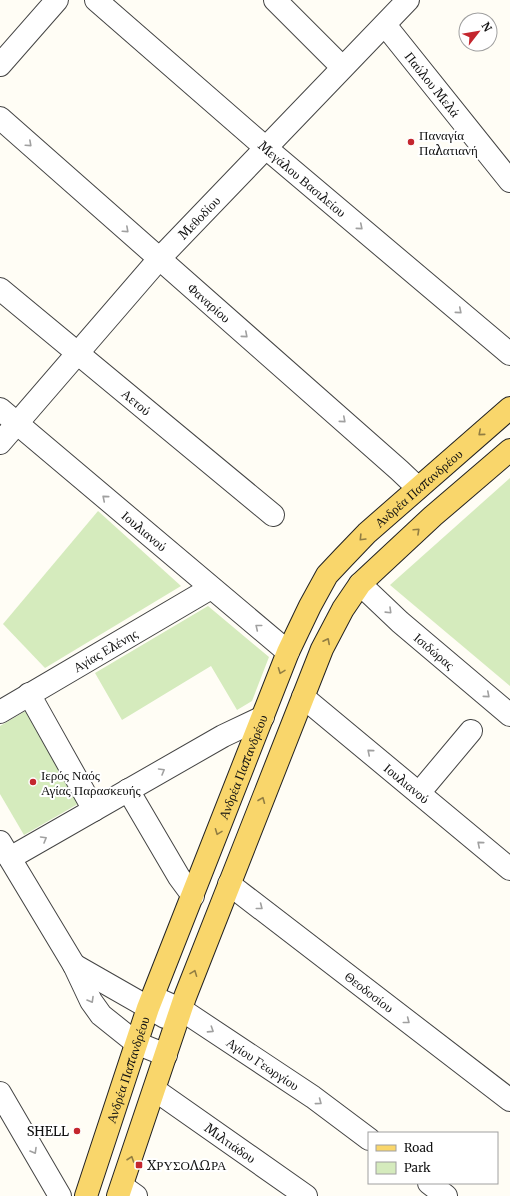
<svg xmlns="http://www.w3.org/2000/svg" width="510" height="1196" viewBox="0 0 510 1196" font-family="Merriweather,serif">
  <rect width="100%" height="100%" fill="#fffdf5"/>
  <g fill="#d5ebbd">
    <path d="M510 478V686L390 585Z"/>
    <path d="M98 511 181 586 45 668 3 624Z"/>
    <path d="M208 606 269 657 252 701 237 710 211 666 122 720 95 673Z"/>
    <path d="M29 709 83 801 24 835 0 794V726Z"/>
  </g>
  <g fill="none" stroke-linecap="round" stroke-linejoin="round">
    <g stroke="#444" stroke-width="24">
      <g id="minor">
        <path id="s1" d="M96 0 266 148 510 354"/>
        <path d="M275 0 342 67"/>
        <path id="s2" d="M385 25 510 181"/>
        <path d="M0 65 57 0"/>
        <path id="s3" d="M0 118 399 470 418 488"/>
        <path id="s4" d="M0 289 273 515"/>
        <path id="s5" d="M0 409 288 652"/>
        <path id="s6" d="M0 443 159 259 408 0"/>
        <path id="s7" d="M360 584 400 622 510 715"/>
        <path d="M29 694 94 810"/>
        <path id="s8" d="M303 697 510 869"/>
        <path id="s9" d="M0 712 211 588"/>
        <path d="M128 790 179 877 193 896"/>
        <path d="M419 793 471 731"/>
        <path d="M0 842 74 965 91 1001 101 1015 136 1043 166 1055"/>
        <path d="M10 858 223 736 263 717"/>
        <path id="s10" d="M229 884 510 1100"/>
        <path d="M74 965 165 1017"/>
        <path id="s11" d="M153 997 182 1010 313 1097 369 1139"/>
        <path id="s12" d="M155 1090 306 1196"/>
        <path d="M0 1093 60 1196"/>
        <path d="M429 1183 446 1196"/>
        <path d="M122 1186 136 1196"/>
      </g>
    </g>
    <g stroke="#222" stroke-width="24">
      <g id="major">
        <path id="s13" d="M86 1196 148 1008 288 652 310 606 327 575 343 558 367 533 510 408"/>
        <path d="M118 1196 185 997 322 649 343 609 360 584 433 516 510 450"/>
      </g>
    </g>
    <use href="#minor" stroke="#fff" stroke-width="22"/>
    <use href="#major" stroke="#f9d66b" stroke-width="22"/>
  </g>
  <defs><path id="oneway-chevron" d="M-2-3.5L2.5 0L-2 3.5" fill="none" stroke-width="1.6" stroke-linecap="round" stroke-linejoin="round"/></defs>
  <g stroke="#a0a0a0">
    <use href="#oneway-chevron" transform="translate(29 144) rotate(42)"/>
    <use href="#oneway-chevron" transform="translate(360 227) rotate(40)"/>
    <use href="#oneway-chevron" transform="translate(126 230) rotate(42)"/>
    <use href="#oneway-chevron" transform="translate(459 311) rotate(40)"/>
    <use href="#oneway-chevron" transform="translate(245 335) rotate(41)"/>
    <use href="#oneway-chevron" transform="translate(343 420) rotate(41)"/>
    <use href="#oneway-chevron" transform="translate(105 498) rotate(-140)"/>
    <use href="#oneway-chevron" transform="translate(389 611) rotate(44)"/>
    <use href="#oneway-chevron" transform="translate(258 627) rotate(-141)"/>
    <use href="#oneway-chevron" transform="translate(487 695) rotate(41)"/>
    <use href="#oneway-chevron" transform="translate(370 752) rotate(-140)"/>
    <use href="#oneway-chevron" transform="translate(162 771) rotate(-30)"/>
    <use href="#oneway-chevron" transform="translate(44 839) rotate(-30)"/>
    <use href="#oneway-chevron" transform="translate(480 844) rotate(-140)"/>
    <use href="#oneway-chevron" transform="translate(260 907) rotate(38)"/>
    <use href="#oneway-chevron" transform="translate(91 1000) rotate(60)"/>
    <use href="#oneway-chevron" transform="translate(407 1021) rotate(38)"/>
    <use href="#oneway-chevron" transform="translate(211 1030) rotate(33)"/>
    <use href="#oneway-chevron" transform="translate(319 1102) rotate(37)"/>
    <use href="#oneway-chevron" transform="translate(34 1151) rotate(60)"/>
  </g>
  <g stroke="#917d42">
    <use href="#oneway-chevron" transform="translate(481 433) rotate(139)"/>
    <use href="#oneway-chevron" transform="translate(417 531) rotate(-43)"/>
    <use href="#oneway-chevron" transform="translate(362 538) rotate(134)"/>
    <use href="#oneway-chevron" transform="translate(327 641) rotate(-63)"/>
    <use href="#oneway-chevron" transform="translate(281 671) rotate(111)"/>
    <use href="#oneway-chevron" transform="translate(262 800) rotate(-68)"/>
    <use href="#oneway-chevron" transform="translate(218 832) rotate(111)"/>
    <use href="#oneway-chevron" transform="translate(194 973) rotate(-69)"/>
    <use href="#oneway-chevron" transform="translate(131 1159) rotate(-71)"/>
  </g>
  <g fill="#c4262e" stroke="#fff" stroke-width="1.5">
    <circle cx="411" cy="142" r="4"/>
    <circle cx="33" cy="782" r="4"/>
    <circle cx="77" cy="1131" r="4"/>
    <rect x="135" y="1161" width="8" height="8" rx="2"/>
  </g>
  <g text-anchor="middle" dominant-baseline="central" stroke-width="4" stroke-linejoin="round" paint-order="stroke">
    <g font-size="13" fill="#111" stroke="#fff">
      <text stroke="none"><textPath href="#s2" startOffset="76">Παύλου Μελά</textPath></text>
      <text stroke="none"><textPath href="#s1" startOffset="273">Μεγάλου Βασιλείου</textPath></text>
      <text stroke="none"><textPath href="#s6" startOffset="301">Μεθοδίου</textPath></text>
      <text stroke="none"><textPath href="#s3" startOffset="279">Φαναρίου</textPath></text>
      <text stroke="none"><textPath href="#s4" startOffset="177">Αετού</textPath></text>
      <text stroke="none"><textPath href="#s13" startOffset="793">Ανδρέα Παπανδρέου</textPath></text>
      <text stroke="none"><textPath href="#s5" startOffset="189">Ιουλιανού</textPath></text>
      <text stroke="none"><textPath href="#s9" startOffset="122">Αγίας Ελένης</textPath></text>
      <text stroke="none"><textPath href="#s7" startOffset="100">Ισιδώρας</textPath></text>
      <text stroke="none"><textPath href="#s13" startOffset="457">Ανδρέα Παπανδρέου</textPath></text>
      <text stroke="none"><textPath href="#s8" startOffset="135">Ιουλιανού</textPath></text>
      <text stroke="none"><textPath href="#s10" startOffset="177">Θεοδοσίου</textPath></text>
      <text stroke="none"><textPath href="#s11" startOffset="129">Αγίου Γεωργίου</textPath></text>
      <text stroke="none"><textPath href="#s13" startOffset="133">Ανδρέα Παπανδρέου</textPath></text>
      <text stroke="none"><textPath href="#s12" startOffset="92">Μιλτιάδου</textPath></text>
    </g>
    <g font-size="13" fill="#111" stroke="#fff" text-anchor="start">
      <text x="419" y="135">Παναγία<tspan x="419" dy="15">Παλατιανή</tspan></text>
      <text x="41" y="775">Ιερός Ναός<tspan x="41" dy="15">Αγίας Παρασκευής</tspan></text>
      <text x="69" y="1131" text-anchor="end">SHELL</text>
      <text x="147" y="1165">ΧΡΥΣΟΛΩΡΑ</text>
    </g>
  </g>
  <rect x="368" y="1132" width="130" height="52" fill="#ffffff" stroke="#a0a0a0"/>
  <rect x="376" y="1145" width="20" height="6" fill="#f9d66b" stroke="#a0a0a0"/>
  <text x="404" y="1152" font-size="12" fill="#111111">Road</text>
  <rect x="376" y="1162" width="20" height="12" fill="#d5ebbd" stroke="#a0a0a0"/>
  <text x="404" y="1172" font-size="12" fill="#111111">Park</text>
  <g transform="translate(478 32) rotate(59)"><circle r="19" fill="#ffffff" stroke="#a0a0a0"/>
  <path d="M0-3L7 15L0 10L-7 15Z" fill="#c4262e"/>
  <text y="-6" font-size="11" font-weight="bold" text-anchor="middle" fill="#111111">N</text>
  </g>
</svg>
